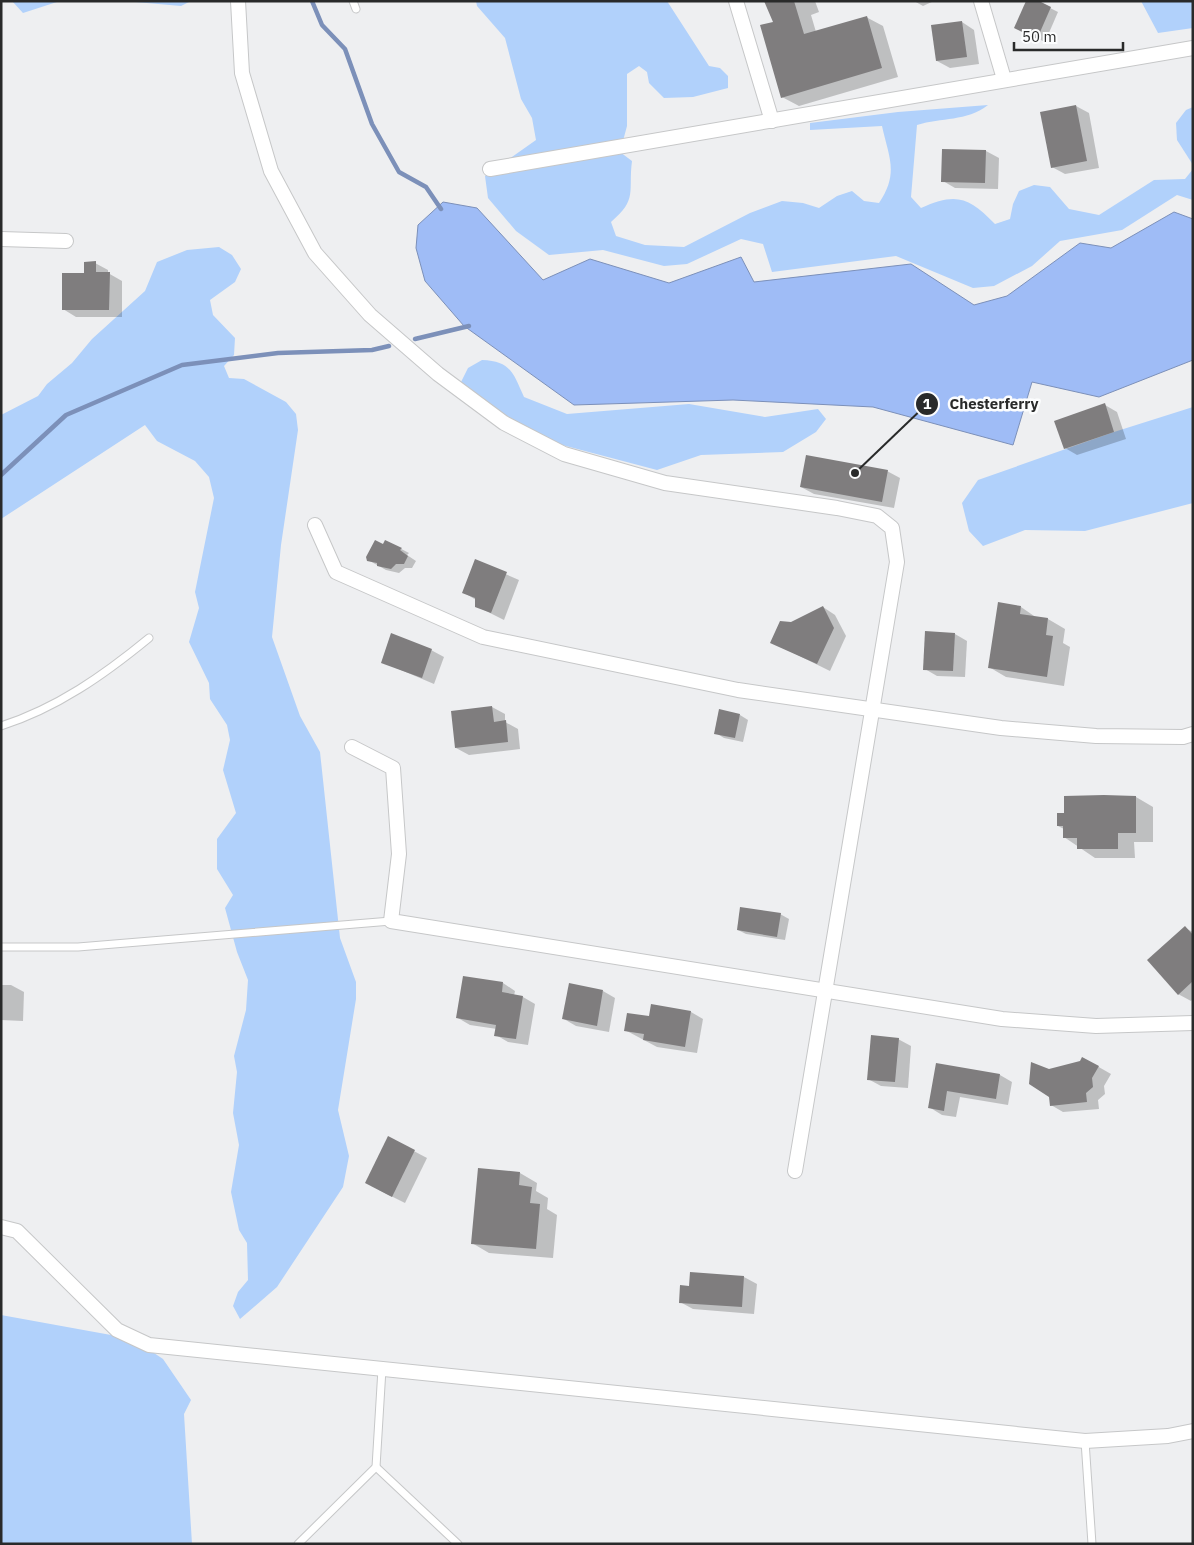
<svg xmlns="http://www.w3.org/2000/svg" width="1194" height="1545" viewBox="0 0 1194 1545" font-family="'IBM Plex Sans',sans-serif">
  <rect width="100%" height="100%" fill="#eeeff1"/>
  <g fill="#b1d1fb">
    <path d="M12 1H60L23 13Z"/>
    <path d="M124 1H191L181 6Z"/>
    <path d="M476 1H667L709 66 720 68 728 76V88L693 97 664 98 649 83 647 72 639 66 627 74V126L620 152 632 161C628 192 638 199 611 222L616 236 645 245 684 247 750 213 782 201 803 203 819 208 837 196 852 191 864 201 879 203C899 173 889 158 882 126L810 130V123L898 112 988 105C966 122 942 117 917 125L911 197 921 208C956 192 969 197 995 224L1010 219 1013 204 1019 191 1034 185 1050 187 1069 209 1099 215 1154 180 1185 179 1193 169V200L1177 195 1122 230 1060 241 1032 266 994 286 973 288 896 256 772 272 763 244 741 239 687 264 664 266 603 250 549 255 516 231 488 198 485 176 536 140 532 118 521 99 505 38 477 6Z"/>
    <path d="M1141 1H1193V28L1158 33Z"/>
    <path d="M1193 107V165L1177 140 1176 123 1186 110Z"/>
    <path d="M219 247 232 255 241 269 235 282 210 300 213 315 235 338 234 355 224 366 229 378 244 379 286 402 296 414 298 430 281 545 272 637 300 716 320 752 340 938 356 982V999L338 1110 349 1156 343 1187 277 1287 240 1319 233 1306 238 1292 248 1280 247 1243 239 1230 231 1192 239 1145 233 1113 237 1072 234 1056 246 1010 248 980 237 952 225 908 233 895 217 869V839L236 813 223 770 230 740 227 725 210 699 209 683 189 642 199 608 195 592 214 498 209 477 195 461 157 441 145 425 1 519V415L38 396 47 384 72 363 92 339 145 291 157 262 187 250Z"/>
    <path d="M482 360C511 361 513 373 524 397L567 414 689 404 765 417 818 409 826 419 816 432 783 452 701 455 657 470 547 441 479 403 461 382 468 368Z"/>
    <path d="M1193 407V503L1085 531 1025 530 983 546 969 531 962 503 978 480 1114 432Z"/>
    <path d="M1 1315 133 1339 163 1359 191 1400 184 1414 192 1544H1Z"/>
  </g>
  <path fill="#9fbcf6" stroke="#7c90b9" d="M443 202 477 208 543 280 590 259 669 283 741 257 754 282 911 264 974 305 1007 296 1080 243 1111 248 1174 212 1193 219V360L1099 397 1032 382 1013 445 873 407 733 400 574 405 464 326 425 281 416 248 418 225Z"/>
  <g fill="#0003">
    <path d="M765 1H815L819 12 811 15 816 32 866 17 883 26 898 77 799 106 782 97 774 22Z"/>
    <path d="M914 1H934L923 6Z"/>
    <path d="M1050 8 1058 12 1045 42 1015 28Z"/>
    <path d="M962 22 974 30 979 64 950 68 937 61Z"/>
    <path d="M1076 106 1089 113 1099 168 1065 174 1052 167Z"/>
    <path d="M943 150 986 151 999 158 998 189 955 188 943 181Z"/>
    <path d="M95 263 108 270V273L122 281V317H76L63 309 85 274Z"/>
    <path d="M1105 405 1117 412 1126 439 1077 455 1065 448Z"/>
    <path d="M887 471 900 478 894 508 814 494 801 487Z"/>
    <path d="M386 541 409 553 407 555 416 561 412 568H405L399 573 386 570 368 560Z"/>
    <path d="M476 561 519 580 504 620 476 606V600L463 592Z"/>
    <path d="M823 607 835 615 846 636 830 671 771 642 791 623Z"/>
    <path d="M1021 607 1037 618 1048 619 1065 629 1063 643 1070 647 1064 686 1006 677 989 667Z"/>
    <path d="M955 634 967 641 965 677 937 676 925 669Z"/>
    <path d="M431 650 444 657 434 684 382 662Z"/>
    <path d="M492 707 505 714V722L518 729 520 749 469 755 456 748Z"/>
    <path d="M740 715 748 720 743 742 724 738 716 733Z"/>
    <path d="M1136 797 1153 807V842H1134L1135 858H1095L1064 837V829L1058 826 1065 814Z"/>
    <path d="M780 914 789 919 785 940 746 934 738 930Z"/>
    <path d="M1185 928 1193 932V999L1191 1001 1178 994Z"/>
    <path d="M503 983 515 991 514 996 523 997 535 1004 528 1045 508 1042 496 1035 497 1029 470 1025 458 1018Z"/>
    <path d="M1 985H11L24 992 23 1021 1 1020Z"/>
    <path d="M603 991 615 998 609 1032 576 1026 564 1019Z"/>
    <path d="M691 1012 703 1019 697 1053 657 1047 625 1030 650 1018Z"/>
    <path d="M898 1039 911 1046 908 1088 881 1086 868 1079Z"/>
    <path d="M1083 1058 1111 1074 1104 1086 1105 1094 1098 1100 1099 1109 1063 1112 1051 1105 1049 1070 1081 1062Z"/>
    <path d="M937 1065 1000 1075 1012 1082 1008 1105 960 1097 956 1117 942 1115 929 1107Z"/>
    <path d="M389 1138 427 1158 405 1203 379 1190Z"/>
    <path d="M479 1170 520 1173 537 1183 536 1191 548 1198 547 1209 557 1215 553 1258 489 1253 472 1243Z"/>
    <path d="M691 1273 744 1277 757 1284 754 1314 693 1309 680 1302 690 1287Z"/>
  </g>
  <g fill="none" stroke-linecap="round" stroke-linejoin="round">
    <g stroke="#7c90b9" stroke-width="4.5">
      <path d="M312 1 322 25 345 49 372 124 399 172 426 187 441 209"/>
      <path d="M415 339 469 326"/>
      <path d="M1 475 66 415 182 365 278 353 372 350 389 346"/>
    </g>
  </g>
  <g fill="#7f7d7e">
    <path d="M764 1H794L804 34 867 16 882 68 781 98 760 25 773 22Z"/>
    <path d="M1026 1H1039L1051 7 1037 39 1014 28Z"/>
    <path d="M962 21 967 57 936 61 931 25Z"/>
    <path d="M1076 105 1087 161 1051 168 1040 112Z"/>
    <path d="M942 149 986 150 985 183 941 182Z"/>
    <path d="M96 261V272H110L109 310H62V273H84V262Z"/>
    <path d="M1105 403 1114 432 1064 449 1054 421Z"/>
    <path d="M806 455 888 470 882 502 800 487Z"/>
    <path d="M375 540 383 544 385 540 402 548 400 550 408 556 404 564H396L391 569 377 566V563L367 561 366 557Z"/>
    <path d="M475 559 507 572 491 613 475 607V598L462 593Z"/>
    <path d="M998 602 1021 606 1020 614 1048 618 1046 635 1053 636 1047 677 988 668Z"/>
    <path d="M823 606 834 628 817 664 770 643 780 621 791 622Z"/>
    <path d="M925 631 955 633 953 671 923 670Z"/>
    <path d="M391 633 432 649 422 678 381 663Z"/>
    <path d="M492 706 494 722 506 720 508 742 455 748 451 711Z"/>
    <path d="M719 709 740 714 735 738 714 734Z"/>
    <path d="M1104 795 1136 796V833H1118V849H1077V838H1063V826H1057V813H1064V796Z"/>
    <path d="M740 907 781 913 777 937 737 930Z"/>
    <path d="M1185 926 1193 935V981L1178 995 1147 960Z"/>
    <path d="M463 976 503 982 502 992 523 996 516 1039 494 1036 496 1025 456 1018Z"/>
    <path d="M569 983 603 990 597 1026 562 1019Z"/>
    <path d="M651 1004 691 1011 685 1047 643 1040 644 1034 624 1031 627 1013 649 1016Z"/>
    <path d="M871 1035 899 1038 895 1082 867 1080Z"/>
    <path d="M1082 1057 1099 1066 1092 1078 1093 1087 1086 1093 1087 1102 1050 1106 1049 1097 1029 1084 1031 1062 1049 1069 1080 1061Z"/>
    <path d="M936 1063 1000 1074 996 1099 947 1091 944 1111 928 1108Z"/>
    <path d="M388 1136 415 1150 392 1197 365 1183Z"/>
    <path d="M478 1168 520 1172 519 1185 532 1187 530 1203 540 1204 536 1249 471 1244Z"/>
    <path d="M690 1272 744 1276 742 1307 679 1303 680 1285 689 1286Z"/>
  </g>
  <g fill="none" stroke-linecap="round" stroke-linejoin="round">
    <g stroke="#c6c7c8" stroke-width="9">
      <g id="lane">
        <path d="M353 1 356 9"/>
        <path d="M1 726C57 708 104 675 149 638"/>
        <path d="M1 947H78L391 921"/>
        <path d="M1085 1441 1092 1544"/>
        <path d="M376 1467 458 1544"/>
        <path d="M298 1544 376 1467 382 1369"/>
      </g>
    </g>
    <g stroke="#c6c7c8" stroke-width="16">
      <g id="street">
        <path d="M238 1 242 73 271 171 315 253 370 315 438 374 504 423 564 454 665 483 837 508 877 516 892 528 897 562 795 1171"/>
        <path d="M736 1 772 121"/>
        <path d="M981 1 1004 79"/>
        <path d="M490 169 1193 48"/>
        <path d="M1 239 66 241"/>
        <path d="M315 525 336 572 483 637 738 690 1001 728 1096 736 1183 737 1193 734"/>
        <path d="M352 747 393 768 399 854 391 921 1002 1019 1096 1026 1193 1023"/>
        <path d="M1 1227 17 1231 117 1330 149 1345 1085 1441 1168 1436 1193 1431"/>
      </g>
    </g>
    <use href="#lane" stroke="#fff" stroke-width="7"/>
    <use href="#street" stroke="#fff" stroke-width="14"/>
  </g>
  <path fill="none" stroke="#292a2a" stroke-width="2" d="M855 473L927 404"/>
  <g fill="#292a2a" stroke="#fcfdfe" stroke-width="2">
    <circle cx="855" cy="473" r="5"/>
    <circle cx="927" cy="404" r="12"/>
  </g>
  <g font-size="15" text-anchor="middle" font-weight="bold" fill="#fff">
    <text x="927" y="409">1</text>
  </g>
  <g font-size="15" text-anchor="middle" font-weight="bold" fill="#292a2a" stroke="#fcfdfe" stroke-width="5" stroke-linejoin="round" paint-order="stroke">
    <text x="994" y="409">Chesterferry</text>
  </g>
  <rect width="1194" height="1545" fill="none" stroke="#292a2a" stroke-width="5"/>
  <path d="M1014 42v8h109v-8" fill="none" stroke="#292a2a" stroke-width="2.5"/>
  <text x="1022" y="42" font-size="15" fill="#292a2a" stroke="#fcfdfe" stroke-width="4" paint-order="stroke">50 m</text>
</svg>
